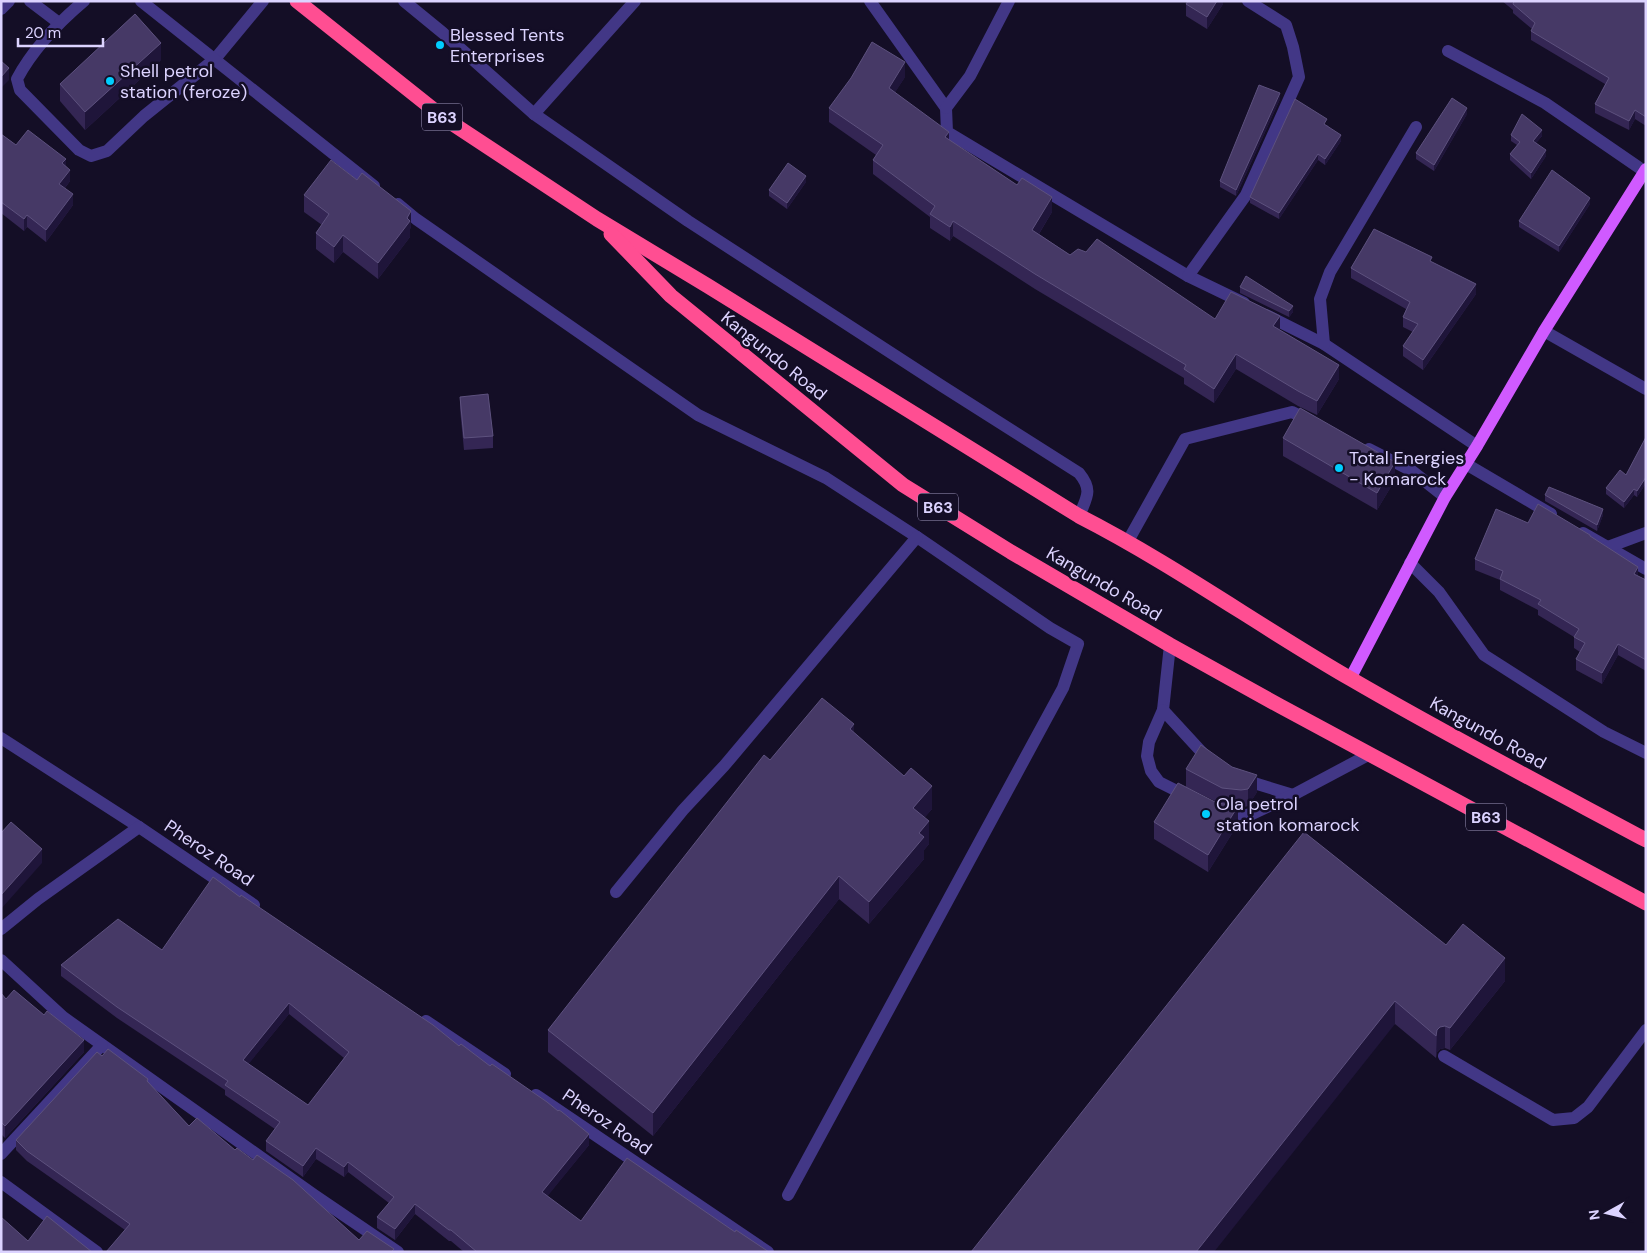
<svg xmlns="http://www.w3.org/2000/svg" width="1647" height="1253" viewBox="0 0 1647 1253" font-family="'DM Sans',sans-serif">
  <rect width="100%" height="100%" fill="#140e26"/>
  <g fill="none" stroke-linecap="round" stroke-linejoin="round">
    <g stroke="#423786" stroke-width="12">
      <path d="M30 1 59 23"/>
      <path d="M84 1C58 23 33 49 17 79L20 90 79 150 91 156 107 151 144 116 215 59 263 1"/>
      <path d="M141 1 374 186"/>
      <path d="M404 1 443 33 534 114 688 221 942 386 1079 473C1093 490 1087 497 1079 516"/>
      <path d="M870 1 946 108 947 132 1188 276 1244 303"/>
      <path d="M1 9 9 1"/>
      <path d="M1448 51 1545 103 1644 171"/>
      <path d="M946 108 970 76 1009 1"/>
      <path d="M534 114 635 1"/>
      <path d="M398 204 416 219 698 415 826 478 917 537 1050 628 1078 644 1063 688 788 1195"/>
      <path d="M1188 276 1246 195 1299 77 1293 47 1286 25 1248 1"/>
      <path d="M1266 315 1324 344 1477 446"/>
      <path d="M1544 331 1646 389"/>
      <path d="M1324 344 1320 299 1330 272 1416 127"/>
      <path d="M1369 449 1412 471 1445 497"/>
      <path d="M1466 464 1551 514"/>
      <path d="M1583 533 1646 569"/>
      <path d="M1128 541 1185 439 1292 412 1311 421"/>
      <path d="M1608 547 1646 533"/>
      <path d="M1410 563 1439 592 1484 655 1604 732 1646 753"/>
      <path d="M1170 645 1163 710 1149 742 1147 756 1151 771 1159 782 1187 796"/>
      <path d="M1163 710 1209 760"/>
      <path d="M1 738 139 827 254 905"/>
      <path d="M1241 779 1293 795"/>
      <path d="M1220 813 1241 816 1252 814 1293 795 1370 754"/>
      <path d="M616 892 683 810 724 766 917 537"/>
      <path d="M1 929 38 899 139 827"/>
      <path d="M1 960 63 1017 314 1195 398 1252"/>
      <path d="M426 1021 505 1074"/>
      <path d="M1444 1056 1553 1120 1574 1118 1588 1107 1646 1030"/>
      <path d="M536 1095 768 1252"/>
      <path d="M1 1154 102 1045"/>
      <path d="M1 1182 97 1252"/>
    </g>
    <path stroke="#d05aff" stroke-width="12" d="M1350 679 1445 497 1477 446 1544 331 1646 169"/>
    <g stroke="#ff4e92" stroke-width="15">
      <path d="M297 1 444 118 597 219 708 286 1079 516C1173 564 1259 626 1351 679 1447 735 1547 787 1646 840"/>
      <path d="M611 234 671 296 903 485 1011 552 1170 645 1280 706 1646 903"/>
    </g>
  </g>
  <g fill="#342654" fill-rule="evenodd">
    <path d="M1223 1V4L1207 29 1186 16V4Z"/>
    <path d="M1502 1H1646V126L1635 119 1629 130 1595 113V104L1605 84 1531 40V31L1532 29 1513 13V10Z"/>
    <path d="M161 60 85 130 60 101V84Z"/>
    <path d="M905 77 895 92 949 140 1052 212 1039 234 1070 255 1215 319 1280 330 1339 379 1317 415 1298 406 1236 369 1214 403 1184 384V378L1035 289 953 236 950 241 930 228V217L873 174V160L876 155 829 122V108Z"/>
    <path d="M1280 99 1236 196 1220 187V181Z"/>
    <path d="M1467 114 1434 171 1416 159V153Z"/>
    <path d="M1327 125 1341 141 1325 165 1318 160 1279 219 1250 203V197Z"/>
    <path d="M1 134 16 145 66 166 70 181 65 188 73 205 46 242 27 227 24 231 1 213Z"/>
    <path d="M1511 135 1542 136 1536 143 1546 156 1531 179 1510 160V154L1517 145 1511 141Z"/>
    <path d="M806 182 787 209 769 196V190Z"/>
    <path d="M304 195 411 227 410 229V237L378 279 343 252 334 263 316 249V233L322 225 304 212Z"/>
    <path d="M1590 204 1559 252 1519 227V221Z"/>
    <path d="M1432 262 1476 294 1423 370 1403 356V346L1413 332 1403 327V317L1406 309 1351 278V268Z"/>
    <path d="M1240 287 1293 312 1289 317 1240 293Z"/>
    <path d="M460 397 493 436V448L464 450 460 409Z"/>
    <path d="M1646 437V483L1637 497 1634 495 1624 508 1606 494V488L1626 475Z"/>
    <path d="M1283 438 1395 480 1377 510 1283 456Z"/>
    <path d="M1545 495 1603 515 1597 531 1545 501Z"/>
    <path d="M1528 523 1590 537 1638 576 1646 580V671L1618 655 1602 684 1576 670V659L1580 652 1574 648V637L1538 615V610L1500 590V580L1475 570V559Z"/>
    <path d="M854 733 932 809 924 818 929 844 924 850V859L869 924 839 899 653 1136 548 1052V1030L770 760Z"/>
    <path d="M1186 769 1257 792 1248 806 1241 808 1238 807V824L1208 872 1154 839V822L1219 803 1186 787Z"/>
    <path d="M240 897 459 1046 589 1145 547 1196 581 1221 735 1232 769 1252H464L451 1241H449L415 1214 395 1240 377 1228V1217L389 1203 348 1172 344 1177 316 1159 303 1177 266 1151V1141L275 1129 225 1095V1090L117 1018 61 976V965L162 950ZM289 1014 344 1058 308 1105 248 1064Z"/>
    <path d="M1446 945 1505 981 1450 1050 1445 1048 1440 1049 1437 1052 1436 1058 1395 1024 971 1252Z"/>
    <path d="M1 993 6 999 84 1052 5 1138 1 1134Z"/>
    <path d="M102 1056 148 1083 189 1126 235 1150 359 1240 394 1249 125 1230 27 1161 16 1150V1140Z"/>
  </g>
  <g fill="#1f153a">
    <path d="M1217 1H1223V4L1207 29V17Z"/>
    <path d="M161 43V60L85 130V112Z"/>
    <path d="M905 62V77L889 102V88Z"/>
    <path d="M9 68V80L1 88V77Z"/>
    <path d="M1280 93V99L1236 196V190Z"/>
    <path d="M1467 108V114L1434 171V165Z"/>
    <path d="M1635 110V119L1629 130V121Z"/>
    <path d="M1542 130V136L1533 147V141Z"/>
    <path d="M949 132V147L945 137Z"/>
    <path d="M1341 135V141L1325 165V159Z"/>
    <path d="M1546 150V156L1531 179V173Z"/>
    <path d="M1318 154V160L1279 219V213Z"/>
    <path d="M66 159V171L62 163Z"/>
    <path d="M70 170V181L59 196V184Z"/>
    <path d="M806 176V182L787 209V203Z"/>
    <path d="M73 194V205L46 242V230Z"/>
    <path d="M1052 197V212L1032 245V230Z"/>
    <path d="M1590 198V204L1559 252V246Z"/>
    <path d="M411 211V227L410 229V237L378 279V263Z"/>
    <path d="M27 215V227L24 231V219Z"/>
    <path d="M953 221V236L950 241V227Z"/>
    <path d="M343 235V252L334 263V247Z"/>
    <path d="M1476 284V294L1423 370V360Z"/>
    <path d="M1293 306V312L1289 317V311Z"/>
    <path d="M1280 316V331L1273 326Z"/>
    <path d="M1236 354V369L1214 403V389Z"/>
    <path d="M1339 365V379L1317 415V401Z"/>
    <path d="M1395 462V480L1377 510V493Z"/>
    <path d="M1646 477V483L1637 497V491Z"/>
    <path d="M1634 489V495L1624 508V502Z"/>
    <path d="M1603 509V515L1597 531V525Z"/>
    <path d="M1638 567V578L1634 574Z"/>
    <path d="M1618 644V655L1602 684V673Z"/>
    <path d="M854 724V747L850 729Z"/>
    <path d="M1257 775V792L1248 806V789Z"/>
    <path d="M932 786V809L913 831V808Z"/>
    <path d="M1238 806V824L1208 872V855Z"/>
    <path d="M929 821V844L924 850V859L869 924V902L919 833Z"/>
    <path d="M42 849V863L1 909V895Z"/>
    <path d="M839 876V899L653 1136V1113Z"/>
    <path d="M1505 958V981L1450 1050V1028Z"/>
    <path d="M1395 1001V1024L1214 1252H1196Z"/>
    <path d="M289 1003V1014L243 1071V1060Z"/>
    <path d="M1445 1026V1048L1440 1049 1437 1052 1436 1058 1437 1030 1440 1027Z"/>
    <path d="M84 1040V1052L5 1138V1126Z"/>
    <path d="M589 1134V1145L542 1203V1192Z"/>
    <path d="M316 1148V1159L303 1177V1166Z"/>
    <path d="M348 1162V1172L344 1177V1167Z"/>
    <path d="M415 1204V1214L395 1240V1229Z"/>
  </g>
  <g fill="#463966" stroke="#5d517e" fill-rule="evenodd">
    <path d="M1188 1H1217L1207 17 1186 4Z"/>
    <path d="M1514 1H1646V117L1635 110 1629 121 1595 104 1609 78 1531 31 1535 23 1513 4Z"/>
    <path d="M135 14 161 43 85 112 60 84Z"/>
    <path d="M872 42 905 62 889 88 949 132 945 137 1017 185 1022 178 1052 197 1032 230 1070 255 1078 249 1086 252 1097 239 1215 319 1231 292 1280 316 1273 326 1339 365 1317 401 1298 391 1236 354 1214 389 1184 369 1186 365 1035 274 953 221 950 227 930 214 935 206 873 160 883 145 829 108 851 78Z"/>
    <path d="M1 61 9 68 1 77Z"/>
    <path d="M1259 85 1280 93 1236 190 1220 181Z"/>
    <path d="M1452 98 1467 108 1434 165 1416 153Z"/>
    <path d="M1295 99 1327 119 1324 124 1341 135 1325 159 1318 154 1279 213 1250 197Z"/>
    <path d="M1522 114 1542 130 1533 141 1546 150 1531 173 1510 154 1520 142 1511 135Z"/>
    <path d="M28 130 66 159 62 163 70 170 59 184 73 194 46 230 27 215 24 219 1 202V134L16 145Z"/>
    <path d="M331 160 357 180 362 173 411 211 407 218 410 221 378 263 343 235 334 247 316 233 329 214 304 195Z"/>
    <path d="M788 163 806 176 787 203 769 190Z"/>
    <path d="M1552 170 1590 198 1559 246 1519 221Z"/>
    <path d="M1374 229 1432 257 1430 261 1476 284 1423 360 1403 346 1418 324 1403 317 1410 302 1351 268Z"/>
    <path d="M1246 276 1293 306 1289 311 1240 287Z"/>
    <path d="M488 394 493 436 464 438 460 397Z"/>
    <path d="M1300 408 1395 462 1377 493 1283 438Z"/>
    <path d="M1646 437V477L1637 491 1634 489 1624 502 1606 488 1620 470 1626 475Z"/>
    <path d="M1549 487 1603 509 1597 525 1545 495Z"/>
    <path d="M1538 504 1590 535V536L1638 567 1634 574 1646 580V660L1618 644 1602 673 1576 659 1585 643 1574 637 1579 629 1538 604 1541 600 1500 579 1503 571 1475 559 1496 509 1528 523Z"/>
    <path d="M822 698 854 724 850 729 904 776 911 768 932 786 913 808 929 821 919 833 924 837 869 902 839 876 653 1113 548 1030 764 755 770 760Z"/>
    <path d="M1201 745 1232 767 1257 775 1248 789 1241 790 1222 788 1186 769Z"/>
    <path d="M1178 783 1217 803 1238 806 1208 855 1154 822Z"/>
    <path d="M11 822 42 849 1 895V833Z"/>
    <path d="M1304 832 1446 945 1463 924 1505 958 1450 1028 1445 1026 1440 1027 1437 1030 1436 1036 1395 1001 1196 1252H971Z"/>
    <path d="M213 877 240 897 241 895 433 1025 459 1046 461 1044 490 1066 492 1064 547 1102 558 1111 559 1110 562 1112 589 1134 542 1192 581 1221 627 1158 735 1232 736 1230 769 1252H477L451 1230H449L415 1204 395 1229 377 1217 394 1197 348 1162 344 1167 316 1148 303 1166 266 1141 280 1122 225 1085 228 1081 117 1007 61 965 118 919 162 950ZM289 1003 349 1052 308 1105 243 1060Z"/>
    <path d="M14 990 44 1015 47 1011 84 1040 5 1126 1 1122V993L6 999Z"/>
    <path d="M108 1049 148 1079 147 1081 189 1126 197 1118 235 1150 237 1148 253 1160 257 1155 293 1180 359 1240 367 1231 394 1249 392 1251 394 1252H106L130 1224 27 1151 16 1140 97 1052 102 1056Z"/>
    <path d="M47 1216 92 1252H1V1217L28 1241Z"/>
  </g>
  <g fill="#00cdfe" stroke="#140e26" stroke-width="2">
    <circle cx="440" cy="45" r="5"/>
    <circle cx="110" cy="81" r="5"/>
    <circle cx="1339" cy="468" r="5"/>
    <circle cx="1206" cy="814" r="5"/>
  </g>
  <g text-anchor="middle" dominant-baseline="central" stroke-width="5" stroke-linejoin="round" paint-order="stroke">
    <g fill="#140e26" stroke="#a098be" stroke-width="1">
      <rect x="422" y="103.5" width="40" height="27" rx="4"/>
      <rect x="918" y="493.5" width="40" height="27" rx="4"/>
      <rect x="1466" y="803.5" width="40" height="27" rx="4"/>
    </g>
    <g font-size="16" font-weight="bold" fill="#dcd3ff">
      <text x="442" y="117">B63</text>
      <text x="938" y="507">B63</text>
      <text x="1486" y="817">B63</text>
    </g>
    <g font-size="18" fill="#dcd3ff" stroke="#140e26" text-anchor="start">
      <text x="450" y="35">Blessed Tents<tspan x="450" dy="21">Enterprises</tspan></text>
      <text x="120" y="71">Shell petrol<tspan x="120" dy="21">station (feroze)</tspan></text>
      <text x="1349" y="458">Total Energies<tspan x="1349" dy="21">- Komarock</tspan></text>
      <text x="1216" y="804">Ola petrol<tspan x="1216" dy="21">station komarock</tspan></text>
    </g>
    <g font-size="18" fill="#dcd3ff" stroke="#140e26">
      <text transform="translate(774 356) rotate(39)">Kangundo Road</text>
      <text transform="translate(1104 584) rotate(30)">Kangundo Road</text>
      <text transform="translate(1488 733) rotate(29)">Kangundo Road</text>
      <text transform="translate(209 853) rotate(34)">Pheroz Road</text>
      <text transform="translate(607 1122) rotate(34)">Pheroz Road</text>
    </g>
  </g>
  <rect width="1647" height="1253" fill="none" stroke="#dcd3ff" stroke-width="5"/>
  <g transform="translate(1607 1213) rotate(262)" stroke="#140e26" stroke-width="4" paint-order="stroke">
  <path d="M0-4L9 19L0 12L-9 19Z" fill="#dcd3ff"/>
  <text y="-8" font-size="14" font-weight="bold" text-anchor="middle" fill="#dcd3ff">N</text>
  </g>
  <path d="M18 38v8h85v-8" fill="none" stroke="#dcd3ff" stroke-width="2.5"/>
  <text x="25" y="38" font-size="15" fill="#dcd3ff" stroke="#140e26" stroke-width="4" paint-order="stroke">20 m</text>
</svg>
